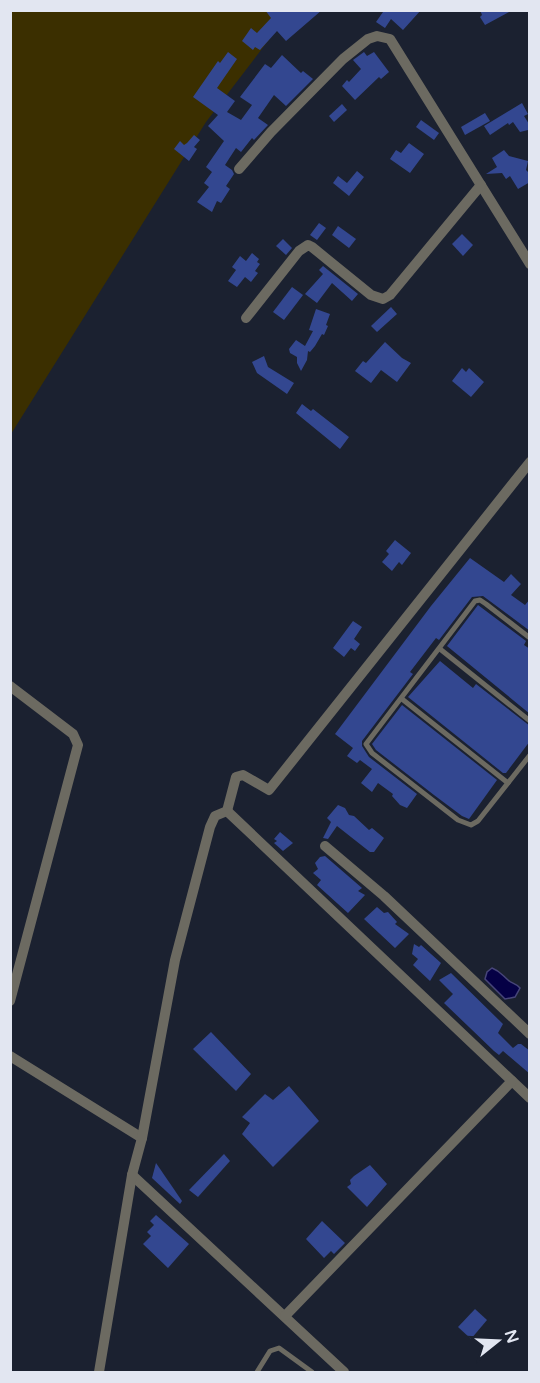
<svg xmlns="http://www.w3.org/2000/svg" width="540" height="1383" viewBox="0 0 540 1383" font-family="'Varela Round',sans-serif">
  <rect width="100%" height="100%" fill="#1b2130"/>
  <path fill="#3b2f00" d="M11 11H291L206 122 11 434Z"/>
  <path fill="#050045" stroke="#474579" stroke-width="1.5" d="M492 968C500 971 502 975 508 980 512 984 516 983 520 988L515 997 505 999 485 979 487 972Z"/>
  <g fill="#334790">
    <path d="M265 10H322L286 41 277 31 260 50 255 47 253 50 242 41 251 28 257 33 271 18Z"/>
    <path d="M382 10H421L403 30 391 19 385 28 376 22 383 12Z"/>
    <path d="M480 10H513L485 25 480 17 482 15Z"/>
    <path d="M228 52 237 59 217 88 235 101 227 112 241 120 252 105 240 97 265 64 271 68 282 55 301 73 303 71 313 79 286 106 274 95 258 118 268 125 254 140 252 138 241 152 236 148 225 165 232 170 234 174 226 186 230 189 221 203 217 201 212 212 197 202 209 187 204 183 212 172 206 167 224 141 208 126 218 115 193 97 218 61 220 63Z"/>
    <path d="M364 52 367 56 374 52 389 72 381 79 379 77 355 100 342 86 347 80 349 82 361 69 353 60Z"/>
    <path d="M522 103 528 114 524 116 529 124 528 130 520 132 513 122 509 125 508 123 490 135 484 126Z"/>
    <path d="M342 104 347 110 334 122 329 116Z"/>
    <path d="M485 113 490 121 465 135 461 127Z"/>
    <path d="M421 120 439 133 434 140 416 127Z"/>
    <path d="M194 135 200 140 194 147 197 149 189 161 174 149 180 141 184 145 187 143Z"/>
    <path d="M409 143 424 154 410 173 390 159 396 150 401 153Z"/>
    <path d="M504 150 509 156 528 161 526 170 530 174V182L518 189 510 176 506 179 502 173 486 174 497 167 492 158Z"/>
    <path d="M357 171 364 177 349 196 333 183 338 176 347 183Z"/>
    <path d="M319 223 326 228 317 240 310 235Z"/>
    <path d="M338 226 356 239 349 248 332 235Z"/>
    <path d="M462 234 473 245 463 256 452 244Z"/>
    <path d="M283 239 292 248 286 255 276 246Z"/>
    <path d="M252 253 259 259 257 262 260 264 255 271 258 273 251 282 245 277 237 287 228 281 236 270 232 267 240 256 246 261Z"/>
    <path d="M323 266 358 294 352 301 332 283 317 303 305 294 323 274 319 270Z"/>
    <path d="M292 287 303 295 284 320 273 312Z"/>
    <path d="M391 307 397 314 377 332 371 326Z"/>
    <path d="M316 309 330 314 326 325 328 326 324 335 322 334 315 346 310 352 308 351 307 360 301 371 297 363V357L290 353 289 349 296 340 305 346 313 331 309 330Z"/>
    <path d="M385 342 402 358 411 363 397 382 381 370 371 383 355 371 363 361 366 363Z"/>
    <path d="M264 356 268 367 294 383 287 394 257 373 252 362Z"/>
    <path d="M462 368 466 372 469 368 484 382 471 397 452 381Z"/>
    <path d="M302 404 311 411 313 409 349 437 340 449 296 413Z"/>
    <path d="M395 540 411 553 402 565 399 562 392 571 382 562 389 554 386 551Z"/>
    <path d="M470 558 504 582 511 574 521 584 511 595 525 605 530 599V631L483 596 472 597 439 640 436 638 410 672 413 674 362 741V746L369 757 417 794 407 808 400 805 392 796 393 794 378 783 372 792 361 783 372 769 360 760 357 763 347 756 353 748 335 734 431 606Z"/>
    <path d="M478 605 526 641 524 645 530 649V714L447 646Z"/>
    <path d="M353 621 362 627 354 639 360 644 355 651 351 648 344 657 333 648Z"/>
    <path d="M440 661 473 688 476 684 530 726V741L506 773H503L408 697Z"/>
    <path d="M402 705 497 780 469 819 462 816 434 795 376 750 372 744Z"/>
    <path d="M338 805 345 808 349 815 354 816 369 830 372 828 384 838 374 852H370L337 826 328 839 323 838 331 822 327 818Z"/>
    <path d="M280 832 293 843 283 851 274 843 277 841 274 839Z"/>
    <path d="M325 856 362 888 358 891 365 895 348 913 317 885 321 880 313 873 318 869 315 863 320 857Z"/>
    <path d="M377 907 384 913 388 912 397 922 395 924 409 934 395 948 364 919Z"/>
    <path d="M414 944 419 947 421 945 441 963 430 981 413 965 418 959 412 954Z"/>
    <path d="M451 973 503 1024 498 1033 513 1048 518 1044H521L530 1051V1074L503 1051 499 1055 494 1051 444 1003 453 994 439 980Z"/>
    <path d="M211 1032 251 1074 236 1091 193 1049Z"/>
    <path d="M289 1086 319 1121 273 1167 242 1134 250 1123 242 1117 265 1094 273 1100Z"/>
    <path d="M224 1154 230 1161 198 1197 189 1190Z"/>
    <path d="M156 1163 182 1201 180 1204 152 1178Z"/>
    <path d="M370 1165 387 1184 367 1207 347 1187 351 1184 350 1180 354 1176Z"/>
    <path d="M156 1215 189 1244 168 1268 143 1244 151 1236 147 1232 154 1225 150 1221Z"/>
    <path d="M322 1221 345 1243 334 1254 331 1251 324 1258 306 1239Z"/>
    <path d="M475 1309 487 1320 471 1339 458 1327Z"/>
  </g>
  <g fill="none" stroke-linecap="round" stroke-linejoin="round">
    <g stroke="#6c6a61" stroke-width="5">
      <path d="M530 638 486 604 480 600 475 601 366 744 372 753 458 820 471 825 478 821 530 755"/>
      <path d="M440 649 530 721"/>
      <path d="M402 699 508 783"/>
      <path d="M257 1372 270 1351 279 1348 312 1372"/>
    </g>
    <g stroke="#6c6a61" stroke-width="10">
      <path d="M239 169 271 132 343 59 368 39 377 36 390 39 530 264"/>
      <path d="M246 318 299 251 308 245 312 247 371 295 383 299 390 295 481 185"/>
      <path d="M10 686 73 734 78 745 10 1001"/>
      <path d="M227 811 530 1098"/>
      <path d="M325 846 384 896 530 1034"/>
      <path d="M10 1056 142 1138"/>
      <path d="M132 1175 344 1372"/>
      <path d="M285 1316 512 1081"/>
      <path d="M99 1372 132 1175 142 1138 175 960 210 827 215 816 227 811 236 777 243 775 269 790 530 462"/>
    </g>
  </g>
  <rect width="540" height="1383" fill="none" stroke="#e2e6f1" stroke-width="24"/>
  <g transform="translate(498 1341) rotate(72)" stroke="#1b2130" stroke-width="4.5" paint-order="stroke">
  <path d="M0-4.5L10 22L0 15L-10 22Z" fill="#e2e6f1"/>
  <text y="-9" font-size="16" font-weight="bold" text-anchor="middle" fill="#e2e6f1">N</text>
  </g>
</svg>
